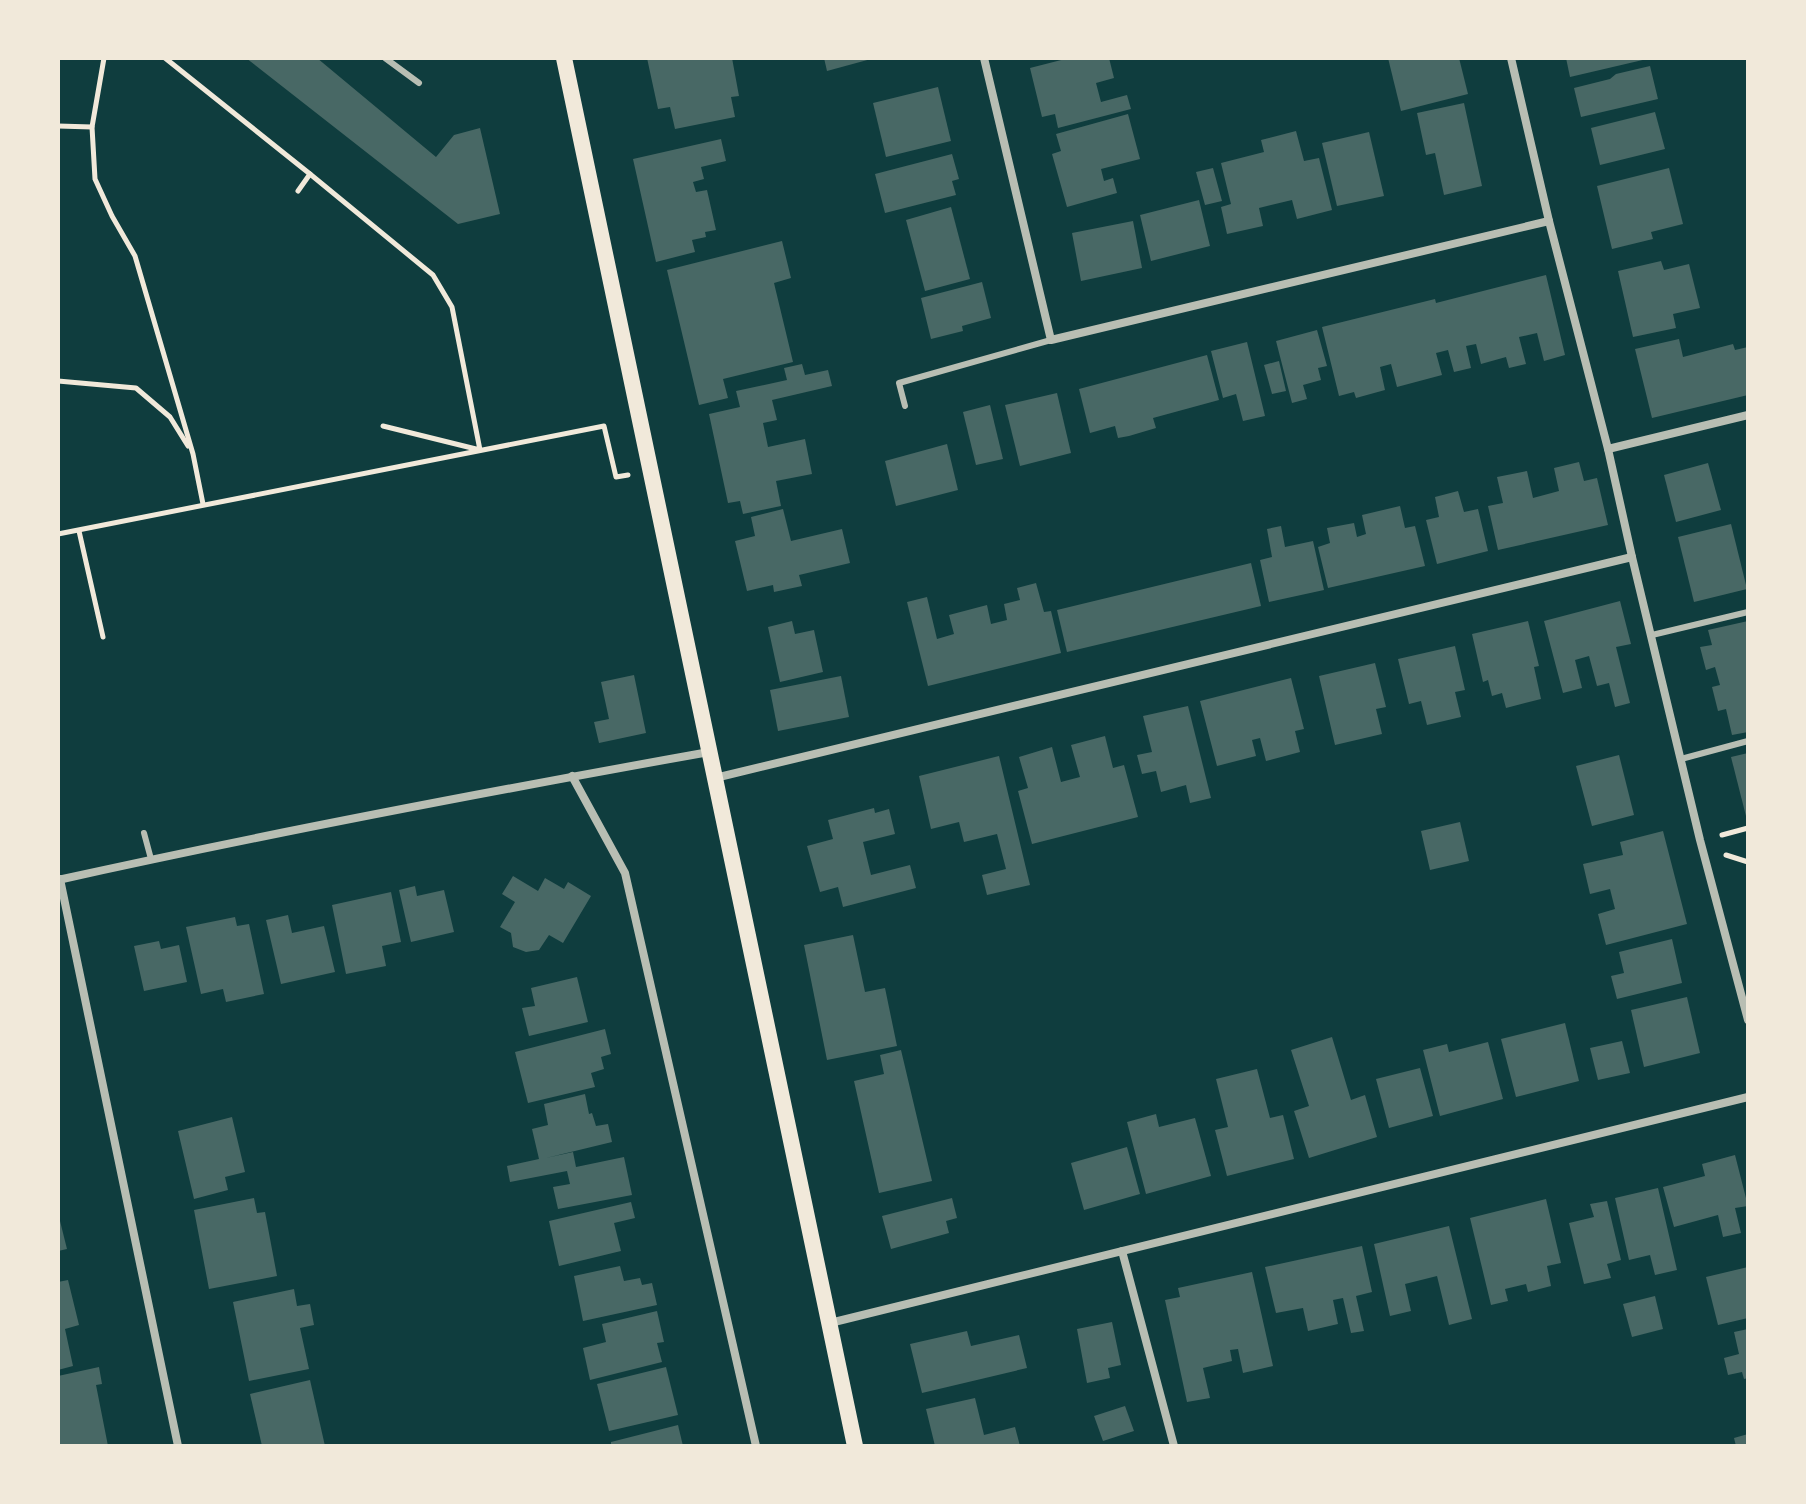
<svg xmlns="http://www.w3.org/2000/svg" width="1806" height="1504" viewBox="0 0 1806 1504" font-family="Lato,sans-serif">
  <rect width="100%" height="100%" fill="#0f3d3e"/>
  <g fill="#486865">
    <path d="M246 58H317L436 157 454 135 480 128 500 214 458 224Z"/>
    <path d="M647 58H732L739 96 731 97 735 117 675 129 670 107 658 109Z"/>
    <path d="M824 58H871V59L827 71Z"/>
    <path d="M1069 58H1109L1114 78 1096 83 1101 102 1127 95 1131 109 1058 128 1055 114 1042 117 1030 68Z"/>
    <path d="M1388 58H1459L1468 94 1401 111Z"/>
    <path d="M1566 58H1647V59L1570 77Z"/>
    <path d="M1650 66 1658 99 1581 117 1574 88 1610 79 1616 74Z"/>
    <path d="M938 87 951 141 886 157 873 103Z"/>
    <path d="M1464 103 1482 186 1444 195 1435 153 1426 155 1417 113Z"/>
    <path d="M1655 112 1665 149 1600 165 1591 128Z"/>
    <path d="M1128 114 1140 159 1101 169 1104 181 1113 178 1117 193 1067 207 1052 154 1061 151 1056 134Z"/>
    <path d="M1296 131 1304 161 1319 158 1332 210 1297 219 1292 200 1259 208 1263 226 1227 234 1221 207 1231 204 1221 163 1264 152 1261 140Z"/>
    <path d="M1369 132 1384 196 1337 206 1322 143Z"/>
    <path d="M721 139 726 161 701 167 704 179 693 182 696 192 707 190 716 230 705 232 706 237 692 240 695 252 656 262 633 159Z"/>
    <path d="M952 154 959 179 952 181 956 195 885 213 875 174Z"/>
    <path d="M1213 168 1222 201 1205 205 1196 172Z"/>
    <path d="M1669 168 1683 224 1651 232 1653 239 1612 249 1597 186Z"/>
    <path d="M1199 200 1210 246 1151 261 1140 215Z"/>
    <path d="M951 207 970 279 925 291 906 220Z"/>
    <path d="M1133 221 1142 268 1081 281 1072 233Z"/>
    <path d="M782 241 791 278 774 283 793 362 723 379 728 398 699 405 667 270Z"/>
    <path d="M1661 261 1664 270 1689 264 1700 308 1673 314 1676 328 1633 337 1618 271Z"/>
    <path d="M1546 275 1565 355 1544 361 1537 333 1519 337 1526 364 1509 368 1506 357 1481 364 1476 344 1466 346 1471 368 1454 372 1448 350 1436 353 1442 375 1397 387 1391 364 1380 367 1385 390 1356 398 1354 392 1339 396 1322 327 1435 299 1436 303Z"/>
    <path d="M982 282 991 318 962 326 963 331 931 339 921 298Z"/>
    <path d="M1317 330 1327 366 1318 368 1321 380 1303 385 1307 399 1292 403 1276 341Z"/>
    <path d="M1679 339 1683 357 1733 344 1735 350 1748 347V395L1652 418 1635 349Z"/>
    <path d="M1247 342 1265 416 1243 421 1236 394 1223 398 1211 351Z"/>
    <path d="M1207 355 1219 400 1153 418 1156 428 1129 436 1118 438 1115 426 1090 433 1079 389Z"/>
    <path d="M1279 361 1286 391 1272 394 1264 365Z"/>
    <path d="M802 364 805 375 828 370 832 386 772 400 777 420 763 423 768 447 805 439 812 474 776 481 781 506 743 514 740 501 728 503 709 414 740 407 736 391 787 380 784 368Z"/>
    <path d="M1057 393 1071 453 1020 466 1005 405Z"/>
    <path d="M990 405 1003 459 976 465 963 412Z"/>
    <path d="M947 444 958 490 896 506 885 461Z"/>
    <path d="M1579 462 1584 481 1597 478 1608 525 1498 550 1488 506 1503 503 1497 477 1527 471 1533 498 1559 491 1554 468Z"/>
    <path d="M1708 463 1721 510 1676 522 1664 475Z"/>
    <path d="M1458 491 1464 512 1478 509 1488 551 1437 564 1426 520 1439 517 1435 497Z"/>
    <path d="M1400 506 1405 528 1415 526 1425 566 1328 588 1318 547 1330 543 1327 528 1354 523 1357 537 1366 534 1362 515Z"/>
    <path d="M783 509 791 541 842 529 850 563 799 575 802 586 774 592 773 585 747 591 735 541 755 536 751 517Z"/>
    <path d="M1731 524 1747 589 1694 602 1678 537Z"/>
    <path d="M1281 526 1285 547 1313 541 1324 590 1269 602 1260 560 1272 557 1267 529Z"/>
    <path d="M1251 563 1261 606 1067 652 1057 610Z"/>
    <path d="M1036 583 1044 612 1051 611 1061 653 928 686 907 602 927 597 937 639 954 634 949 615 987 605 991 624 1007 620 1004 604 1020 600 1017 588Z"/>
    <path d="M1620 601 1631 644 1616 647 1630 703 1615 707 1609 683 1597 686 1589 656 1575 660 1582 688 1563 693 1544 621Z"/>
    <path d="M792 621 795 634 814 630 823 672 780 682 768 627Z"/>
    <path d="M1528 621 1539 666 1534 667 1541 699 1506 708 1502 693 1492 696 1488 680 1483 682 1472 634Z"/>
    <path d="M1748 621V732L1732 735 1726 709 1718 711 1712 687 1720 685 1715 667 1706 670 1700 647 1712 645 1708 630Z"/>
    <path d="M1455 646 1465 690 1455 692 1461 717 1427 725 1421 701 1409 704 1398 659Z"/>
    <path d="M1375 663 1386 707 1376 709 1382 734 1335 745 1319 676Z"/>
    <path d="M634 675 646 733 599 743 594 722 609 719 601 682Z"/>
    <path d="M841 676 849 717 778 731 770 690Z"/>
    <path d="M1291 678 1304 729 1295 731 1300 752 1266 761 1260 738 1252 740 1256 756 1217 766 1200 701Z"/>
    <path d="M1188 706 1211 798 1190 803 1186 785 1161 792 1156 771 1142 774 1137 755 1152 752 1143 716Z"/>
    <path d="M1105 736 1113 768 1124 765 1138 817 1032 844 1018 791 1028 788 1019 757 1052 747 1061 782 1080 777 1071 745Z"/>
    <path d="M1748 753V820H1747L1731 757Z"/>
    <path d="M1619 755 1634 815 1592 826 1576 766Z"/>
    <path d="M999 756 1030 885 987 895 982 875 1006 869 997 834 964 842 959 822 931 829 919 776Z"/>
    <path d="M874 808 875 813 889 809 895 834 863 842 871 875 910 865 916 888 843 907 838 887 820 892 807 846 833 839 828 820Z"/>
    <path d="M1460 822 1469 861 1430 870 1421 831Z"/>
    <path d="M1663 831 1687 924 1606 945 1598 914 1615 909 1610 889 1590 894 1583 864 1623 855 1620 842Z"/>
    <path d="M513 876 538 891 545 878 564 889 568 882 591 896 563 943 549 935 539 950 526 952 513 947 511 933 500 927 515 902 502 894Z"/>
    <path d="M415 886 417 896 444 890 454 932 411 942 399 890Z"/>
    <path d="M391 892 401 942 382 946 386 966 346 974 332 905Z"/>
    <path d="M288 915 292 933 324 926 335 972 281 984 266 920Z"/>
    <path d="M235 917 237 926 249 924 264 994 226 1002 223 989 201 994 186 927Z"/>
    <path d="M853 935 865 992 885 988 897 1046 827 1060 804 945Z"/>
    <path d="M1672 939 1682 983 1617 999 1611 976 1624 973 1619 952Z"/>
    <path d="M159 941 161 949 179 945 187 982 144 991 134 946Z"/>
    <path d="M577 977 588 1022 529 1036 522 1008 535 1006 531 988Z"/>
    <path d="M1687 997 1700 1053 1644 1067 1631 1010Z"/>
    <path d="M1565 1023 1579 1081 1516 1097 1501 1039Z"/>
    <path d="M605 1029 611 1054 601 1057 604 1069 591 1073 595 1087 528 1103 515 1052Z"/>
    <path d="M1332 1037 1351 1100 1365 1095 1377 1137 1309 1158 1294 1111 1309 1106 1291 1050Z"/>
    <path d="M1622 1041 1630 1073 1598 1080 1590 1048Z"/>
    <path d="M1488 1042 1503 1099 1440 1116 1423 1050 1447 1044 1449 1052Z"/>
    <path d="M901 1050 932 1181 879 1193 854 1081 884 1074 880 1055Z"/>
    <path d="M1420 1068 1433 1116 1389 1128 1376 1079Z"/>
    <path d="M1257 1069 1270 1118 1283 1115 1294 1159 1227 1176 1215 1130 1228 1127 1216 1079Z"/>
    <path d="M585 1094 589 1114 592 1113 596 1126 608 1124 612 1142 546 1158 573 1152 576 1167 624 1157 632 1195 558 1209 553 1187 570 1184 567 1171 510 1182 507 1166 539 1159 532 1129 548 1125 544 1104Z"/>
    <path d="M1156 1114 1159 1127 1195 1118 1211 1176 1146 1194 1127 1122Z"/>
    <path d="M232 1117 245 1172 225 1177 228 1190 194 1199 178 1131Z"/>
    <path d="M1127 1147 1140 1194 1084 1210 1071 1163Z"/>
    <path d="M1735 1155 1748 1206 1735 1208 1741 1233 1723 1237 1718 1215 1674 1227 1663 1187 1705 1176 1702 1164Z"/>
    <path d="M1658 1188 1677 1270 1655 1275 1650 1255 1629 1260 1615 1198Z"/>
    <path d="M254 1198 257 1213 265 1212 277 1276 209 1289 194 1210Z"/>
    <path d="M952 1198 957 1218 946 1221 949 1233 891 1249 882 1216Z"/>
    <path d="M1546 1199 1561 1263 1547 1266 1551 1286 1528 1292 1526 1284 1505 1289 1508 1301 1491 1305 1470 1218Z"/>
    <path d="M1607 1201 1621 1260 1607 1264 1611 1278 1584 1284 1569 1223 1594 1217 1590 1204Z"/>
    <path d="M631 1202 635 1218 614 1223 621 1251 559 1266 549 1221Z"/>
    <path d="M58 1213 67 1249 58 1251Z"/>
    <path d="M1449 1226 1472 1319 1449 1325 1437 1276 1405 1284 1411 1311 1390 1316 1374 1244Z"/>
    <path d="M1362 1246 1372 1292 1356 1296 1364 1331 1351 1333 1343 1298 1333 1300 1338 1324 1308 1331 1303 1308 1276 1313 1265 1267Z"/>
    <path d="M620 1266 624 1281 640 1278 642 1285 652 1283 657 1305 583 1321 574 1276Z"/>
    <path d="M1748 1267V1318L1718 1325 1706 1277Z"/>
    <path d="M1252 1272 1273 1366 1243 1373 1238 1349 1230 1350 1232 1361 1203 1368 1210 1398 1187 1402 1165 1300 1180 1297 1178 1288Z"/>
    <path d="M68 1280 79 1325 65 1329 73 1366 58 1370V1282Z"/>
    <path d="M294 1289 297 1306 310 1304 314 1325 300 1328 309 1369 249 1381 233 1302Z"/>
    <path d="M1655 1296 1663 1329 1632 1337 1623 1304Z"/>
    <path d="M657 1311 664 1342 657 1343 662 1362 590 1380 583 1348 606 1342 602 1324Z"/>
    <path d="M1112 1322 1121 1365 1108 1368 1110 1378 1087 1383 1077 1329Z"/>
    <path d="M1748 1329V1378L1744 1379 1742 1372 1728 1375 1724 1358 1739 1354 1734 1332Z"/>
    <path d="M967 1331 971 1346 1019 1335 1027 1368 922 1393 910 1344Z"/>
    <path d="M99 1367 102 1384 96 1385 108 1446H58V1376Z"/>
    <path d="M666 1367 678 1415 609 1431 597 1384Z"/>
    <path d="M310 1380 325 1446H262L250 1394Z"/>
    <path d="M975 1398 984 1435 1015 1427 1020 1446H935L926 1409Z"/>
    <path d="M1125 1406 1134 1431 1103 1441 1094 1416Z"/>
    <path d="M678 1425 683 1446H611V1442Z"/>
    <path d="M1748 1434V1446H1736L1734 1438Z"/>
  </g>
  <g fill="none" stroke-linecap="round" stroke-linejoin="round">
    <g stroke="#f1e9da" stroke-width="5">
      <path d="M104 58 92 127 95 179 112 216 135 256 193 454 203 504"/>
      <path d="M165 58 310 174 433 275 452 307 480 450 383 426"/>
      <path d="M58 126 92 127"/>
      <path d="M298 191 310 174"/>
      <path d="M58 381 136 388 170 417 188 446"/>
      <path d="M79 531 103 637"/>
      <path d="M58 534 604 426 616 477 628 475"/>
      <path d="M1722 835 1748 828"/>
      <path d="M1726 855 1748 862"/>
    </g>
    <g stroke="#b8beb3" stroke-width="6">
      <path d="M385 58 419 83"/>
      <path d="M905 406 899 383 1051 340"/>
      <path d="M1652 635 1748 612"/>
      <path d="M1681 759 1748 741"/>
      <path d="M144 833 151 859"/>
    </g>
    <g stroke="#b8beb3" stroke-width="8">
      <path d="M984 58 1051 340 1549 221"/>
      <path d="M1511 58 1549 221 1608 449 1632 557 1700 840 1748 1020"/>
      <path d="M1608 449 1748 415"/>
      <path d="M572 776 625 873 756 1446"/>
      <path d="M715 778 1632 557"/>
      <path d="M60 879 178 1446"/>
      <path d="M58 880C274 832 491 791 709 752"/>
      <path d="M1122 1251 1174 1446"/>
      <path d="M830 1323 1748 1097"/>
    </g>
    <path stroke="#f1e9da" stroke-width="16" d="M564 58 855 1446"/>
  </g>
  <rect width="1806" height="1504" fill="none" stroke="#f1e9da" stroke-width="120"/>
</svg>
